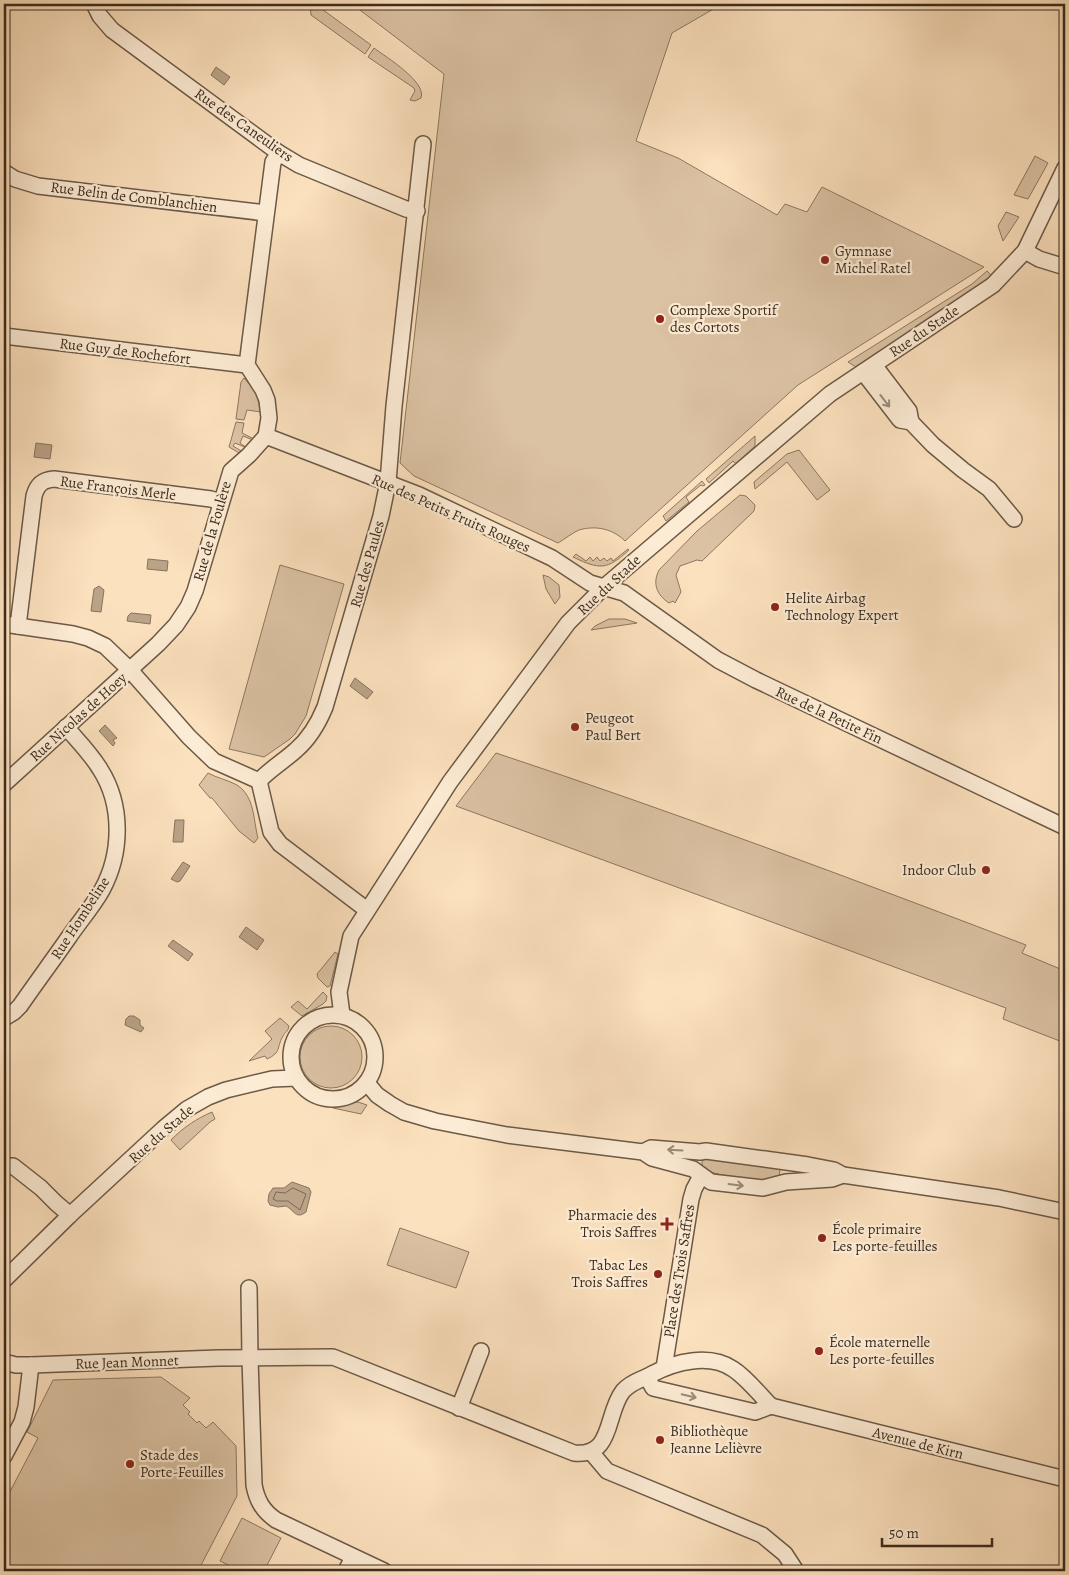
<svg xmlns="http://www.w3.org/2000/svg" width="1069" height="1575" viewBox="0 0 1069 1575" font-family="Alegreya,serif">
  <rect width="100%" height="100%" fill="#fce1be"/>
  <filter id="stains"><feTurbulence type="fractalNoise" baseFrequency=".004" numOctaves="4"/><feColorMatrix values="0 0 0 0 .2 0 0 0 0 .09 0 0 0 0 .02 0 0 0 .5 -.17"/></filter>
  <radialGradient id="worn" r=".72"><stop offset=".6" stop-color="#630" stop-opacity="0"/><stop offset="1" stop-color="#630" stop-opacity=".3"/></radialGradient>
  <g fill="#dbc2a3" stroke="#8c7760">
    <path d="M310 4H315L371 45 365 54 311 15Z"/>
    <path d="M352 4H722L672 33 636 141 678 158 777 215 785 204 807 212 822 187 984 267 798 385 625 541C613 529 596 525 579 530 572 533 565 539 558 543L414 476 400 463 444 74Z"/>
    <path d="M374 48C386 57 427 82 421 98L415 101 410 100 415 91 414 88 368 57Z"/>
    <path d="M1035 156 1048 163 1028 199 1014 195Z"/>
    <path d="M1006 212 1019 217 1003 241 998 226Z"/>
    <path d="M987 271 992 276 976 291 856 367 848 362 972 284Z"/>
    <path d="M244 378 256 392 261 412 247 410 244 420 236 419 241 382Z"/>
    <path d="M236 422 244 423 242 433 254 439 253 440 243 436 240 443 247 448 235 443 233 446 243 452 241 454 229 447Z"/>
    <path d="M755 436V446L736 464 733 461 709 483 706 479Z"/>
    <path d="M799 450 830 490 817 500 787 462 755 489 754 482 787 454Z"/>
    <path d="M702 481 705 485 703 486 701 485 686 497 689 502 666 521 663 516Z"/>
    <path d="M740 495 746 496 755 505 754 511 702 561 697 560 680 566 676 575 681 592 675 603 673 601 669 603C657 595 652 584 659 570L697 531Z"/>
    <path d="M628 549 629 550C607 570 600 570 573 557L576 554 586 561 590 557 593 561 597 557 600 561 604 558 607 561 611 558 613 561Z"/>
    <path d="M280 565 344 584 306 716 295 734 290 739 264 757 229 749Z"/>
    <path d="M543 575 549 577 559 585 560 597 555 604 546 589Z"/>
    <path d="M609 619H625L637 623 591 630 595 626Z"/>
    <path d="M496 753C674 812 850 878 1026 945L1022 953 1065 971V1043L1003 1019 1006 1008 456 806Z"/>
    <path d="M208 773C217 778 228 780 237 785 255 797 253 819 258 838L254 843 239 831 212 798H210L199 785Z"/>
    <path d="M335 952 338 954 330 986 327 987 318 978 317 974Z"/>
    <path d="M323 992 327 996 326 1001 323 1004 302 1016 291 1007 298 1001 307 1009Z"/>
    <path d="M280 1018 289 1026C288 1032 285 1032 283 1036 276 1048 282 1052 267 1059L265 1056 249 1061 272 1039 265 1031Z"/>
    <circle cx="331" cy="1057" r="31"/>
    <path d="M358 1102 367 1105 361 1114 333 1108V1106Z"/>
    <path d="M212 1112 215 1119 210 1122 180 1150 171 1140C184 1127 196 1119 212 1112Z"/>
    <path d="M704 1158 778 1166 780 1170 779 1177 766 1181 722 1175 702 1170V1162Z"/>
    <path d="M400 1228 469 1252 456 1288 387 1265Z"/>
    <path d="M161 1377 190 1398 183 1405 190 1412 188 1414 197 1423 199 1421 206 1428 213 1422 236 1446 237 1496 198 1571H4V1503L38 1438 27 1432 53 1380Z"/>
    <path d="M242 1518 281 1538 264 1571H241L220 1561Z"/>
  </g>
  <g fill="#bba388" stroke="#88735e">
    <path d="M216 67 230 77 224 85 211 75Z"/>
    <path d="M36 443 52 445 50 459 34 457Z"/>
    <path d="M148 559 168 561 167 571 147 569Z"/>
    <path d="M99 586 104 590 101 612 91 611 94 589Z"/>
    <path d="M131 613 151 615 150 624 127 621 128 616Z"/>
    <path d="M355 678 373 692 367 699 350 686Z"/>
    <path d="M105 725 117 738 113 740 115 743 113 746 99 731Z"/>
    <path d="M175 820H184L183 842H173Z"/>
    <path d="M183 862 190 866 180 881 177 882 171 879Z"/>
    <path d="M246 927 264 940 257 950 239 937Z"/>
    <path d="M173 940 193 954 188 961 168 946Z"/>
    <path d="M129 1016H134L140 1020V1025L144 1028 141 1032 125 1025 126 1019Z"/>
    <path d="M292 1182 309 1188 311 1192 306 1212C296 1220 294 1210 286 1206L278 1207 270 1205 268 1201 269 1194 273 1188H284Z"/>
  </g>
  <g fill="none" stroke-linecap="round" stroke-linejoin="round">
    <path stroke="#7c6853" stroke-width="1" d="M293 1188 306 1194 300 1210 288 1201H277L273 1199 276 1192 285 1193Z"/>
    <g stroke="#6c5946" stroke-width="18">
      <g id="minor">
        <path d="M94 4 100 16 112 30 279 153 299 165 406 209 417 211"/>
        <path d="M4 172 15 179 38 186 266 213"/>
        <path d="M1025 251 1039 259 1065 267"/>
        <path d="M4 336 247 365"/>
        <path d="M874 365 909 411 911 422 933 445 963 470 989 489 1014 519"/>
        <path d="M863 372 900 420 911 422"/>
        <path d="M266 436 419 495 552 558 590 583 624 593 718 660 756 680 1065 827"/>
        <path d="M4 624 73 634 88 638 105 646 130 670 189 737 214 761 259 781"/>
        <path d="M18 626 34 496C37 485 42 480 54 479L211 499 221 502"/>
        <path d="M259 781C270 769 284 761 296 750 310 738 318 724 325 707L381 516 388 482 394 406 423 144"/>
        <path d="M259 781 271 832 280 844 367 910"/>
        <path d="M4 784 158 644 176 625 188 607 195 591 231 471 249 455 266 436 269 418 267 400 263 390 247 365 273 162 279 153"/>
        <circle cx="333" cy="1057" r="42"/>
        <path d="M342 1015 339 992 351 936 450 782 568 623 604 587 830 394 993 285 1025 251 1065 168"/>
        <path d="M4 1018 14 1012 20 1006C36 983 53 960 69 937 80 921 93 906 102 890 122 853 123 805 100 769 91 754 78 741 66 727"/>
        <path d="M367 1083 377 1095 390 1104 404 1112 435 1121 507 1135 643 1152 652 1158 693 1169 711 1182 763 1188 786 1182 832 1179 843 1175"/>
        <path d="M643 1152 651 1148 700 1152 706 1151 808 1165 834 1170 843 1175 999 1198 1065 1212"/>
        <path d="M4 1167 13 1166 41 1188 56 1203 70 1215"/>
        <path d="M4 1280 70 1215 163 1129 187 1109 208 1097 226 1090 272 1079 296 1078"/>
        <path d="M249 1288 250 1358 254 1485C257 1501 263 1511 276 1520L384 1571"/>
        <path d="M4 1362 16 1365H31L218 1358 333 1357 574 1453C614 1457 605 1414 623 1391 632 1381 642 1380 652 1374 675 1362 709 1353 733 1369 747 1378 759 1394 771 1406"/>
        <path d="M664 1368 691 1199 694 1189 701 1176"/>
        <path d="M647 1377 653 1388 755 1412 771 1406"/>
        <path d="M771 1406 1065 1479"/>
        <path d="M459 1408 481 1351"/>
        <path d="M591 1452 607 1471 762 1535 785 1554 796 1571"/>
        <path d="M4 1456 22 1422 26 1407 31 1365"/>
        <path d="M346 1571 353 1557"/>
      </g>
    </g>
    <use href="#minor" stroke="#fdecd5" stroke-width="15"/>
  </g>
  <defs><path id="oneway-shaft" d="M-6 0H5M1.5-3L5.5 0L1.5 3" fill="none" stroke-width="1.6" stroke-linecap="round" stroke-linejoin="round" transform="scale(1.25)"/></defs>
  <g stroke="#9c8c7a">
    <use href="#oneway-shaft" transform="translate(885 401) rotate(52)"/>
    <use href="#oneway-shaft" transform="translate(675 1150) rotate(-177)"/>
    <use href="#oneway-shaft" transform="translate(736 1185) rotate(7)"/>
    <use href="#oneway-shaft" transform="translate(689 1396) rotate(13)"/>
  </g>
  <g fill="#8f2418" stroke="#fdecd5" stroke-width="2">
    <circle cx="825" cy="260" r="5"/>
    <circle cx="660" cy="319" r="5"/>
    <circle cx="775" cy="607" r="5"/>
    <circle cx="575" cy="727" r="5"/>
    <circle cx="986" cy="870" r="5"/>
    <path d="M664.5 1216.5h5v5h5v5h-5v5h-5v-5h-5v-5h5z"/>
    <circle cx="822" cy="1238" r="5"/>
    <circle cx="658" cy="1274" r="5"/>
    <circle cx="819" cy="1351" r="5"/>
    <circle cx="660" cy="1440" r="5"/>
    <circle cx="130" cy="1464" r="5"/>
  </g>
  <g text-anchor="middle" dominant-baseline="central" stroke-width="4.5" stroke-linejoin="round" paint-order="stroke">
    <g font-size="15" fill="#3c2c1e" stroke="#fdecd5">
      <text transform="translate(244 125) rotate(35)">Rue des Caneuliers</text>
      <text transform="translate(134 197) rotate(7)">Rue Belin de Comblanchien</text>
      <text transform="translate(924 331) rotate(-34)">Rue du Stade</text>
      <text transform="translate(125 351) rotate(7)">Rue Guy de Rochefort</text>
      <text transform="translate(118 488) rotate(7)">Rue François Merle</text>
      <text transform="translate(451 513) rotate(24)">Rue des Petits Fruits Rouges</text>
      <text transform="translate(212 531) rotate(-74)">Rue de la Foulère</text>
      <text transform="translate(367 564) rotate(-74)">Rue des Paules</text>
      <text transform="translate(609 585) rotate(-43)">Rue du Stade</text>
      <text transform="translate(829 715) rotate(25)">Rue de la Petite Fin</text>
      <text transform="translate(78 717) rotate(-42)">Rue Nicolas de Hoey</text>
      <text transform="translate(80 918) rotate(-57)">Rue Hombeline</text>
      <text transform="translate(161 1134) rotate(-41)">Rue du Stade</text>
      <text transform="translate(679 1271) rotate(-81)">Place des Trois Saffres</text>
      <text transform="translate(127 1362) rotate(-2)">Rue Jean Monnet</text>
      <text transform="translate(918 1443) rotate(14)">Avenue de Kirn</text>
    </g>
    <g font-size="15" fill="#3c2c1e" stroke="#fdecd5" text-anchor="start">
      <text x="835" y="251">Gymnase<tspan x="835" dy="17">Michel Ratel</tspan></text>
      <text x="670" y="310">Complexe Sportif<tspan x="670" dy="17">des Cortots</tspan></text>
      <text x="785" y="598">Helite Airbag<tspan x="785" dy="17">Technology Expert</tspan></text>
      <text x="585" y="718">Peugeot<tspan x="585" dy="17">Paul Bert</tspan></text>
      <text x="976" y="870" text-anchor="end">Indoor Club</text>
      <text x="657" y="1215" text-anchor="end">Pharmacie des<tspan x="657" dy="17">Trois Saffres</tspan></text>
      <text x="832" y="1229">École primaire<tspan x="832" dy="17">Les porte-feuilles</tspan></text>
      <text x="648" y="1265" text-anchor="end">Tabac Les<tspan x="648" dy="17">Trois Saffres</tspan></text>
      <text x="829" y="1342">École maternelle<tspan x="829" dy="17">Les porte-feuilles</tspan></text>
      <text x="670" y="1431">Bibliothèque<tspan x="670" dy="17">Jeanne Lelièvre</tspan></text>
      <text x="140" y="1455">Stade des<tspan x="140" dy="17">Porte-Feuilles</tspan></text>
    </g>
  </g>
  <rect width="1069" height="1575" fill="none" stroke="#fce1be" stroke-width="20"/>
  <rect x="5" y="5" width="1059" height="1565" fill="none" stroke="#3c2c1e" stroke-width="2.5"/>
  <rect x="10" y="10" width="1049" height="1555" fill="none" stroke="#3c2c1e"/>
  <path d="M882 1538v8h110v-8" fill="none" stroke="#3c2c1e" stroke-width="2.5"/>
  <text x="889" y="1538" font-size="15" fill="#3c2c1e" stroke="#fdecd5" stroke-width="4" paint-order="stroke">50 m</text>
  <rect width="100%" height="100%" filter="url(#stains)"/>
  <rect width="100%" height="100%" fill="url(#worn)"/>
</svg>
